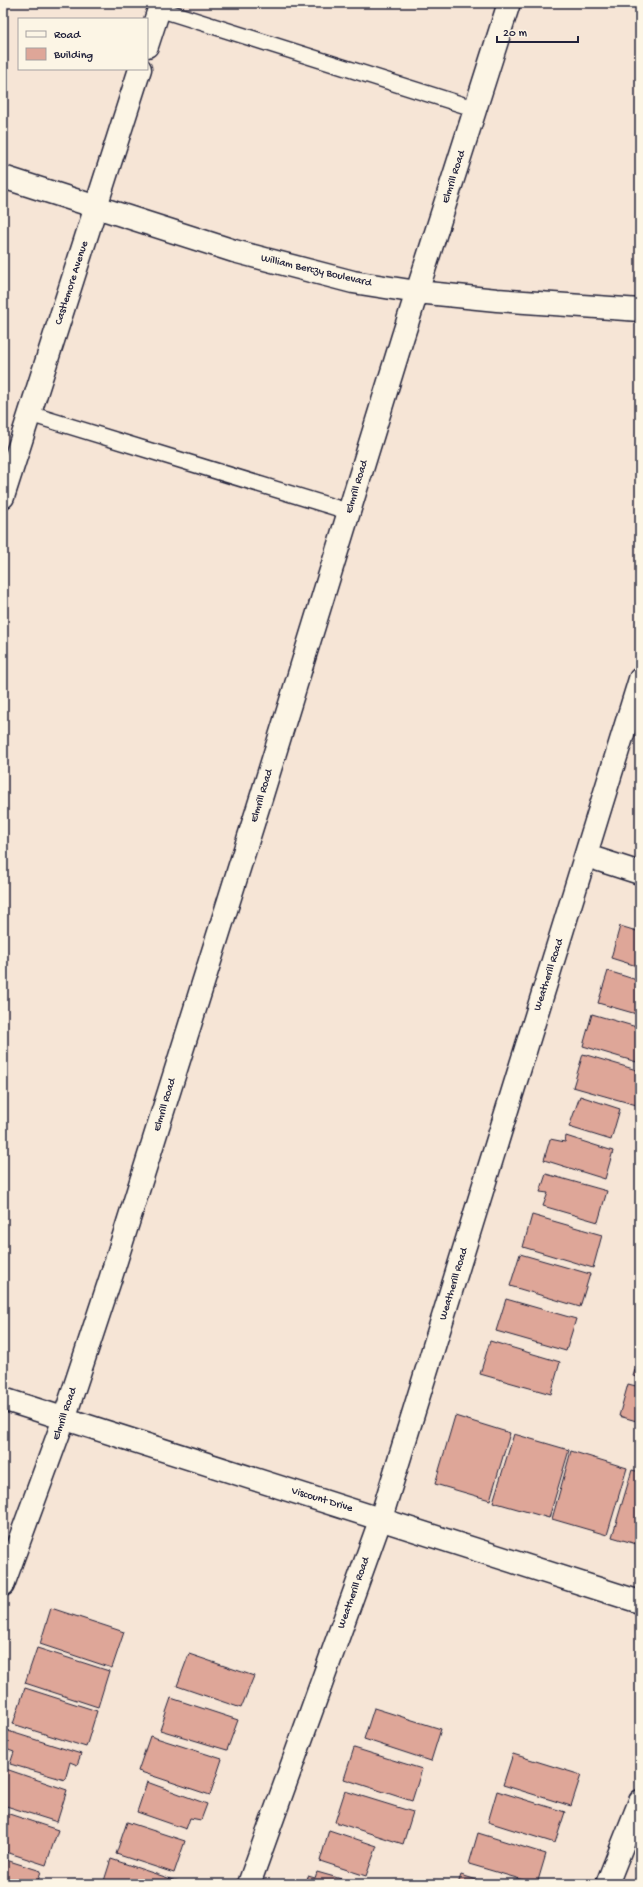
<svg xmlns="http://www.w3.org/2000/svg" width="643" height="1887" viewBox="0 0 643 1887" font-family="'Gochi Hand',sans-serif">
  <rect width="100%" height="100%" fill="#f6e5d6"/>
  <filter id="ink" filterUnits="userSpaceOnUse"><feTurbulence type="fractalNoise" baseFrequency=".025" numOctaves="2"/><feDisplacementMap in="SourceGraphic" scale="8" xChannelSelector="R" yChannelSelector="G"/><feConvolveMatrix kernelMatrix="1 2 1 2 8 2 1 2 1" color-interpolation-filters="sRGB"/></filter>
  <g filter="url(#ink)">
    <g fill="#dea698" stroke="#22223b">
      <path d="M620 926 640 932V967L611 958Z"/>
      <path d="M608 971 640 981V1015L598 1003Z"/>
      <path d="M592 1014 640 1028V1063L583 1046Z"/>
      <path d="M583 1054 640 1071V1106L573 1087Z"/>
      <path d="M580 1096 620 1109 611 1140 569 1127Z"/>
      <path d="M566 1136 613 1151 605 1179 544 1160 550 1139 565 1142Z"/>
      <path d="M546 1174 607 1191 598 1222 543 1206 548 1193 540 1192Z"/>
      <path d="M532 1215 602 1235 593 1268 523 1247Z"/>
      <path d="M520 1254 590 1274 580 1307 510 1286Z"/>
      <path d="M506 1299 576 1319 566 1351 496 1331Z"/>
      <path d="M490 1341 560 1362 551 1394 480 1374Z"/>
      <path d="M640 1354V1378L633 1376Z"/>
      <path d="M628 1384 640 1387V1422L619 1416Z"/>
      <path d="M455 1416 510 1433 490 1500 435 1484Z"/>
      <path d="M514 1434 569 1450 549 1518 493 1502Z"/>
      <path d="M571 1451 627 1468 607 1535 552 1519Z"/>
      <path d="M632 1470 640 1472V1545L612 1537Z"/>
      <path d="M51 1608 124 1632 112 1668 40 1644Z"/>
      <path d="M37 1648 109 1671 98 1707 25 1683Z"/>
      <path d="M189 1654 254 1676 241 1708 177 1686Z"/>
      <path d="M25 1688 97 1711 86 1747 13 1724Z"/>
      <path d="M171 1698 238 1720 227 1750 160 1730Z"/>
      <path d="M374 1708 441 1729 431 1761 364 1739Z"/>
      <path d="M8 1731 81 1754 77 1765 70 1762 65 1780 10 1764 14 1752 3 1748Z"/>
      <path d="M150 1736 222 1759 210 1795 138 1771Z"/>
      <path d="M354 1748 422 1769 412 1801 344 1779Z"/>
      <path d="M513 1754 581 1775 571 1806 503 1785Z"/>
      <path d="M3 1768 67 1790 57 1822 3 1805Z"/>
      <path d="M147 1782 207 1804 201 1820 190 1818 186 1829 137 1812Z"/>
      <path d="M345 1791 413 1812 403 1844 335 1822Z"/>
      <path d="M497 1791 565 1812 555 1843 488 1822Z"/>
      <path d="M3 1812 58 1830 46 1865 3 1851Z"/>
      <path d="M127 1822 185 1841 174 1873 116 1854Z"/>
      <path d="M329 1830 377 1846 366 1876 320 1861Z"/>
      <path d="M478 1833 546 1854 537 1884 469 1864Z"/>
      <path d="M3 1859 41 1871 37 1884H3Z"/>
      <path d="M111 1859 183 1883V1884H103Z"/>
      <path d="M317 1872 359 1884H306L308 1876 315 1878Z"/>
      <path d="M461 1875 490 1884H458Z"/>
    </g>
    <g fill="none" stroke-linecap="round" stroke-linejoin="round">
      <g stroke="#22223b" stroke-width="18">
        <g id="service">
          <path d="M159 9 476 109"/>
          <path d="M30 414 350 512"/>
        </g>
      </g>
      <g stroke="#22223b" stroke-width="25">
        <g id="minor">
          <path d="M587 856 640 873"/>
          <path d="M3 1399 640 1602"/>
          <path d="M3 1585 64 1419 110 1280 262 795 403 336 509 3"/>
          <path d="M249 1884 381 1518 640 679"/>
          <path d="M607 1884 640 1801"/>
        </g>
      </g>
      <g stroke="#22223b" stroke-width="25">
        <g id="tertiary">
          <path d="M147 46 161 3"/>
          <path d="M3 177 234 251 353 282 417 292 497 300 640 310"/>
          <path d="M3 497 140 69"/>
        </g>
      </g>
      <use href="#service" stroke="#fcf5e5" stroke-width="15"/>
      <use href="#minor" stroke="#fcf5e5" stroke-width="22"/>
      <use href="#tertiary" stroke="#fcf5e5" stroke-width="22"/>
    </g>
  </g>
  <g text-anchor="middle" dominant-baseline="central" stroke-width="3" stroke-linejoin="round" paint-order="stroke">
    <g font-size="11" fill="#22223b" stroke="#fcf5e5">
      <text transform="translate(454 177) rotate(-72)">Elmrill Road</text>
      <text transform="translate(316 271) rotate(13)">William Berczy Boulevard</text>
      <text transform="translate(72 283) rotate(-72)">Castlemore Avenue</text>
      <text transform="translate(357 487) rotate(-73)">Elmrill Road</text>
      <text transform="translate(262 796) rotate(-73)">Elmrill Road</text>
      <text transform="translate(549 975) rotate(-72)">Weatherill Road</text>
      <text transform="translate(165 1105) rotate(-73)">Elmrill Road</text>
      <text transform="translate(454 1284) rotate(-73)">Weatherill Road</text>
      <text transform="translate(65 1414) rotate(-71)">Elmrill Road</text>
      <text transform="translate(322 1500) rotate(17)">Viscount Drive</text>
      <text transform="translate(354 1593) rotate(-70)">Weatherill Road</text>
    </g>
  </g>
  <rect width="643" height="1887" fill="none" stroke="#fcf5e5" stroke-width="16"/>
  <rect x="8" y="8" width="627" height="1871" fill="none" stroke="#22223b" stroke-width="1.5" filter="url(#ink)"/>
  <rect x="18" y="18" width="130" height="52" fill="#fcf5e5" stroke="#a5a1a1"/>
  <rect x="26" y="31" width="20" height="6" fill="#fcf5e5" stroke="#a5a1a1"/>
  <text x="54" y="38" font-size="12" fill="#22223b">Road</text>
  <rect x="26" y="48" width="20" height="12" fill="#dea698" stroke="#a5a1a1"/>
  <text x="54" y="58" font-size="12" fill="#22223b">Building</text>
  <path d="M497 36v6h81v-6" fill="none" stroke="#22223b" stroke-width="2"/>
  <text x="503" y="36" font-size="12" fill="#22223b" stroke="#fcf5e5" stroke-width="3" paint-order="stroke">20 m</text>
</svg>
